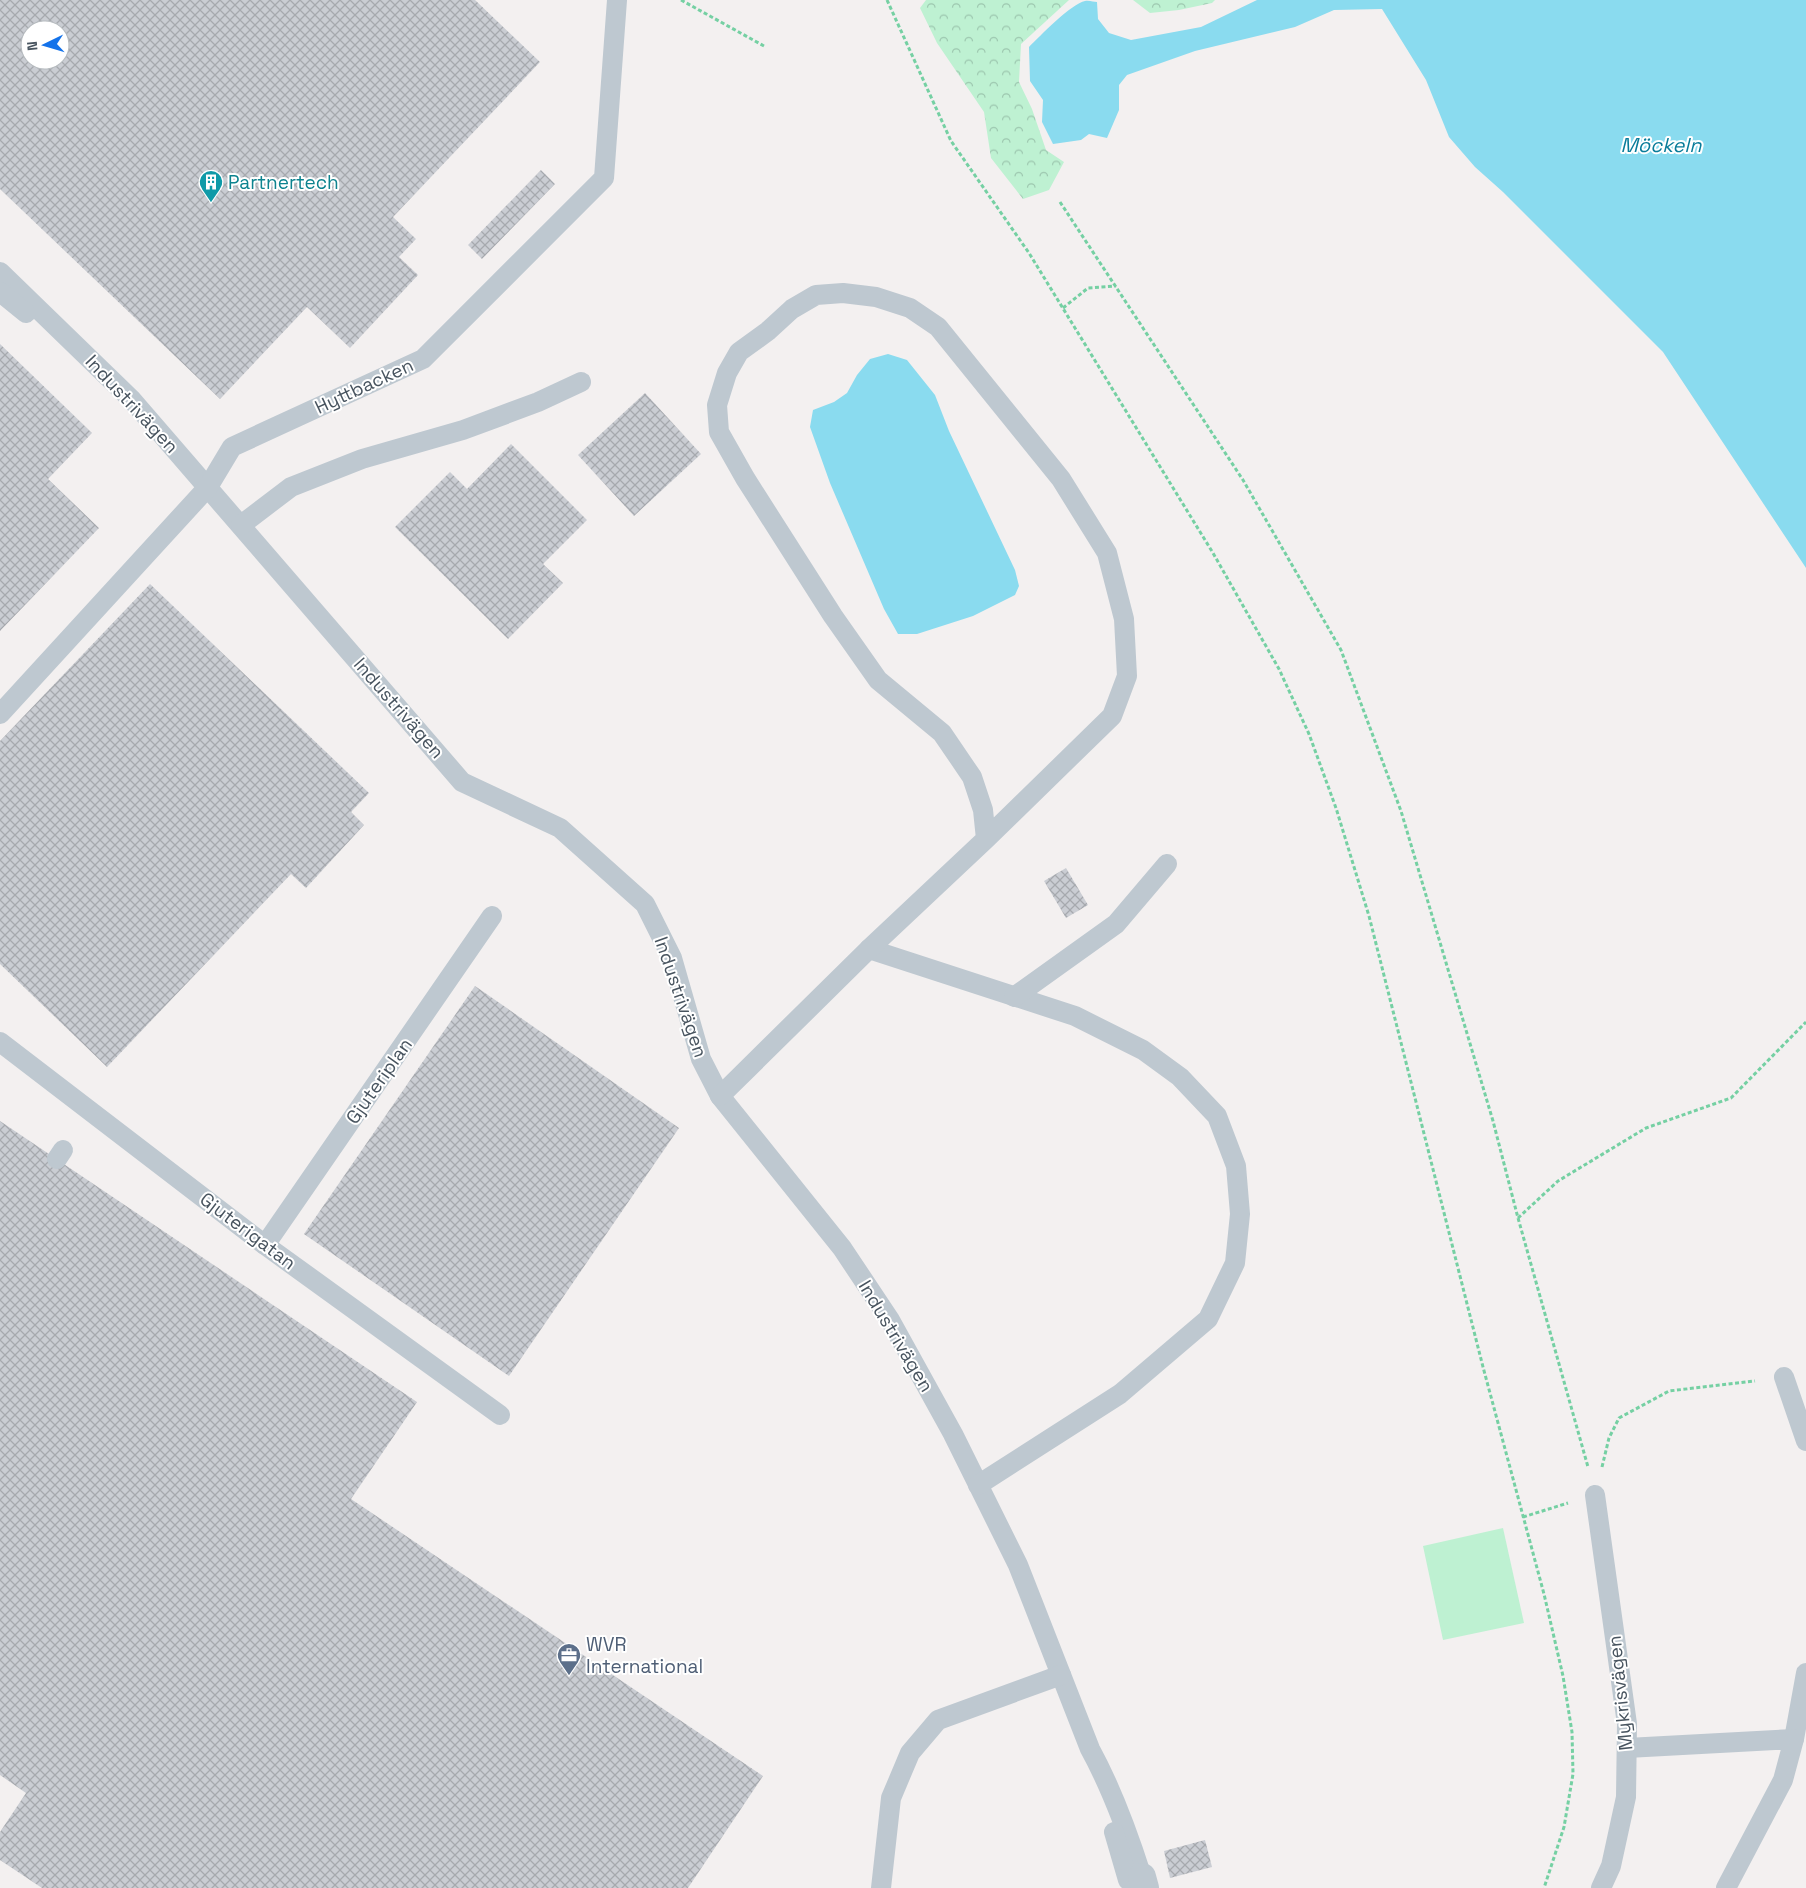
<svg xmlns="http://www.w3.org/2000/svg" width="1806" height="1888" viewBox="0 0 1806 1888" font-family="'Space Grotesk',sans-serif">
  <defs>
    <pattern id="forest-crowns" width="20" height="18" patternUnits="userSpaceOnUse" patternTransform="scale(1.25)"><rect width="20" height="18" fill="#bef1d2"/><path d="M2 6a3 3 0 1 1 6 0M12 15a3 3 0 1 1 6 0" fill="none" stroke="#9cc6ae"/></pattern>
    <pattern id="building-cross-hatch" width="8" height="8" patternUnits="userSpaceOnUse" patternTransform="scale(1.25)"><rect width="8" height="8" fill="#cacdd3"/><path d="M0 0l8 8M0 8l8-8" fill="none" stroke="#a6a9ae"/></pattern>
  </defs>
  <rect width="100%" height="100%" fill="#f3f0f0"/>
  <path fill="#bef1d2" d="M1503 1528 1524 1623 1443 1640 1423 1546Z"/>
  <g fill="url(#forest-crowns)">
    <path d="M926 0H1069L1021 44 1019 82 1032 109 1046 150 1064 162 1049 190 1023 199 991 158 984 112 937 43 920 8Z"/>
    <path d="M1133 0H1215L1212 3 1179 10 1150 13Z"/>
  </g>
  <g fill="#8adbef">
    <path d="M1257 0H1806V568L1663 352 1503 192 1475 167 1449 137 1426 80 1382 9 1334 10 1295 27 1195 51 1127 75 1119 85V110L1107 138 1089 134 1081 140 1053 144 1042 122 1043 100 1030 81 1029 47C1039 37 1072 3 1085 1 1089 0 1094 2 1097 2L1098 19 1109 33 1131 40 1201 27Z"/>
    <path d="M888 354 907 360 935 395 949 431 1015 570 1019 586 1015 595 973 616 917 634H898L884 609 830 483 810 427 813 410 834 402 847 393 857 375 870 359Z"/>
  </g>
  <g fill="url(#building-cross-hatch)" fill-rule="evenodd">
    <path d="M0 0H475L540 62 393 217 416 239 399 257 418 275 350 348 307 307 220 399 0 189ZM30 30H60V60H30Z"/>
    <path d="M541 170 555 184 482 259 468 245Z"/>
    <path d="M0 344 92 433 48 479 99 528 0 631Z"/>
    <path d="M645 393 701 454 634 516 578 455Z"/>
    <path d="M511 444 587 520 543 564 563 583 508 639 395 527 450 472 467 489Z"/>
    <path d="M150 584 369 793 351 812 364 825 306 888 291 874 107 1067 0 964V741Z"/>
    <path d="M1066 868 1088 905 1066 918 1044 881Z"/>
    <path d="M475 986 679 1128 509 1376 304 1234Z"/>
    <path d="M0 1121 417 1402 351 1499 763 1776 688 1888H42L0 1860V1832L26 1793 0 1775Z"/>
    <path d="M1205 1840 1212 1867 1170 1878 1164 1851Z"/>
  </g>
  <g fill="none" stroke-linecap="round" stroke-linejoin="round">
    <g stroke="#75d0a3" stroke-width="3" stroke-dasharray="4 2.5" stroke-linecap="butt">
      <path d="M681 0 764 46"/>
      <path d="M887 0 951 141 1029 253 1213 553 1279 669 1309 734 1336 808 1369 916 1483 1367 1544 1594 1563 1676 1572 1732 1573 1774 1564 1827 1544 1888"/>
      <path d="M1060 202 1243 480 1341 650 1401 811 1493 1121 1518 1218 1588 1467"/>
      <path d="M1063 308 1088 288 1116 286"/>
      <path d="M1518 1218 1558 1181 1646 1128 1731 1098 1806 1022"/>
      <path d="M1602 1467 1609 1438 1619 1418 1669 1391 1755 1381"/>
      <path d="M1523 1517 1568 1503"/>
    </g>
    <g stroke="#bec8d0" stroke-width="20">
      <path d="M0 272 132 400 462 782 560 828 645 904 672 958 701 1059 720 1096 842 1248 890 1320 953 1434 1018 1565 1090 1749C1112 1789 1128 1833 1142 1877"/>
      <path d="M0 292 26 313"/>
      <path d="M241 525 291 487 362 459 463 430 538 402 581 382"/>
      <path d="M0 714 208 487 232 447 423 359 604 178 617 0"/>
      <path d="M869 949 1075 1016 1143 1050 1180 1077 1217 1116 1236 1166 1240 1214 1235 1263 1208 1319 1120 1394 978 1485"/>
      <path d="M1014 997 1116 924 1167 864"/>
      <path d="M0 1042 265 1245 500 1415"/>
      <path d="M720 1096 869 949 986 839 1112 716 1127 676 1124 619 1107 553 1061 479 938 327 910 308 876 297 843 293 816 295 792 309 768 331 739 352 727 373 717 405 719 432 745 478 833 616 878 680 942 733 972 777 983 810 986 839"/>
      <path d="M57 1159 63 1150"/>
      <path d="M265 1245 492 916"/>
      <path d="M1784 1377 1806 1441"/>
      <path d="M1595 1495 1627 1724 1626 1797 1611 1866 1601 1888"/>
      <path d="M1794 1739 1806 1673"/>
      <path d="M1627 1748 1794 1739 1783 1780 1726 1888"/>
      <path d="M1114 1832 1128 1880"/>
      <path d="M881 1888 891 1798 910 1753 938 1720 1061 1675"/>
    </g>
    <path stroke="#bec8d0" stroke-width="28" d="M1142 1877 1145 1888"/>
  </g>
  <defs>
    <g id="building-pin" transform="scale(1.25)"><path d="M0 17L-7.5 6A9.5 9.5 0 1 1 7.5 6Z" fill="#0f9aa8" stroke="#fff"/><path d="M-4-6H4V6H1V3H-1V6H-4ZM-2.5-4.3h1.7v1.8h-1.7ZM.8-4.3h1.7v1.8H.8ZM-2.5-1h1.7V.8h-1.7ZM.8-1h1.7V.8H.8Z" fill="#fff"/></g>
    <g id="office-pin" transform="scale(1.25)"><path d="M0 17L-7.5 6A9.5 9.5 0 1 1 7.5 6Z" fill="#5c6f8a" stroke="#fff"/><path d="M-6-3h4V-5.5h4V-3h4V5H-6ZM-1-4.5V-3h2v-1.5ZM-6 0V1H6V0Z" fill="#fff"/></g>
  </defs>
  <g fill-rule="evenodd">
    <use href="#building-pin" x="211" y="182"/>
    <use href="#office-pin" x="569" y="1655"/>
  </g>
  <g text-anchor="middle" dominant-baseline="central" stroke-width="4" stroke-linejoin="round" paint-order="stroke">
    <g font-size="19" fill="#0d838f" stroke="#fff" text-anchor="start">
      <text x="228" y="182">Partnertech</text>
    </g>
    <g font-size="19" fill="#48545f" stroke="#fff">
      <text transform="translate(364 386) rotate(-25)">Hyttbacken</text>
      <text transform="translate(132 404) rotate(47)">Industrivägen</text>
      <text transform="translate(399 708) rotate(49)">Industrivägen</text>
      <text transform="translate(681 997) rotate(71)">Industrivägen</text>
      <text transform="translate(379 1081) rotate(-55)">Gjuteriplan</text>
      <text transform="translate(248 1231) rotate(37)">Gjuterigatan</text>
      <text transform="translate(896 1336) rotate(59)">Industrivägen</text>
      <text transform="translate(1620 1693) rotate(-96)">Mykrisvägen</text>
    </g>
    <g font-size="19" fill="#4e5e75" stroke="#fff" text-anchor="start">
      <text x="586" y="1644">WVR<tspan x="586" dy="22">International</tspan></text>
    </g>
    <g font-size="20" font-style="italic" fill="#097c9a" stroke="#fff">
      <text x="1661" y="145">Möckeln</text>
    </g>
  </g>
  <g transform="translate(45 45) rotate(265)"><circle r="24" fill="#ffffff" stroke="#b6bbbf"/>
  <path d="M0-4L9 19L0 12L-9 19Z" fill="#1372ea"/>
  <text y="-8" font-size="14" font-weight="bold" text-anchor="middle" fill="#48545f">N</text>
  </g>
</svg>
